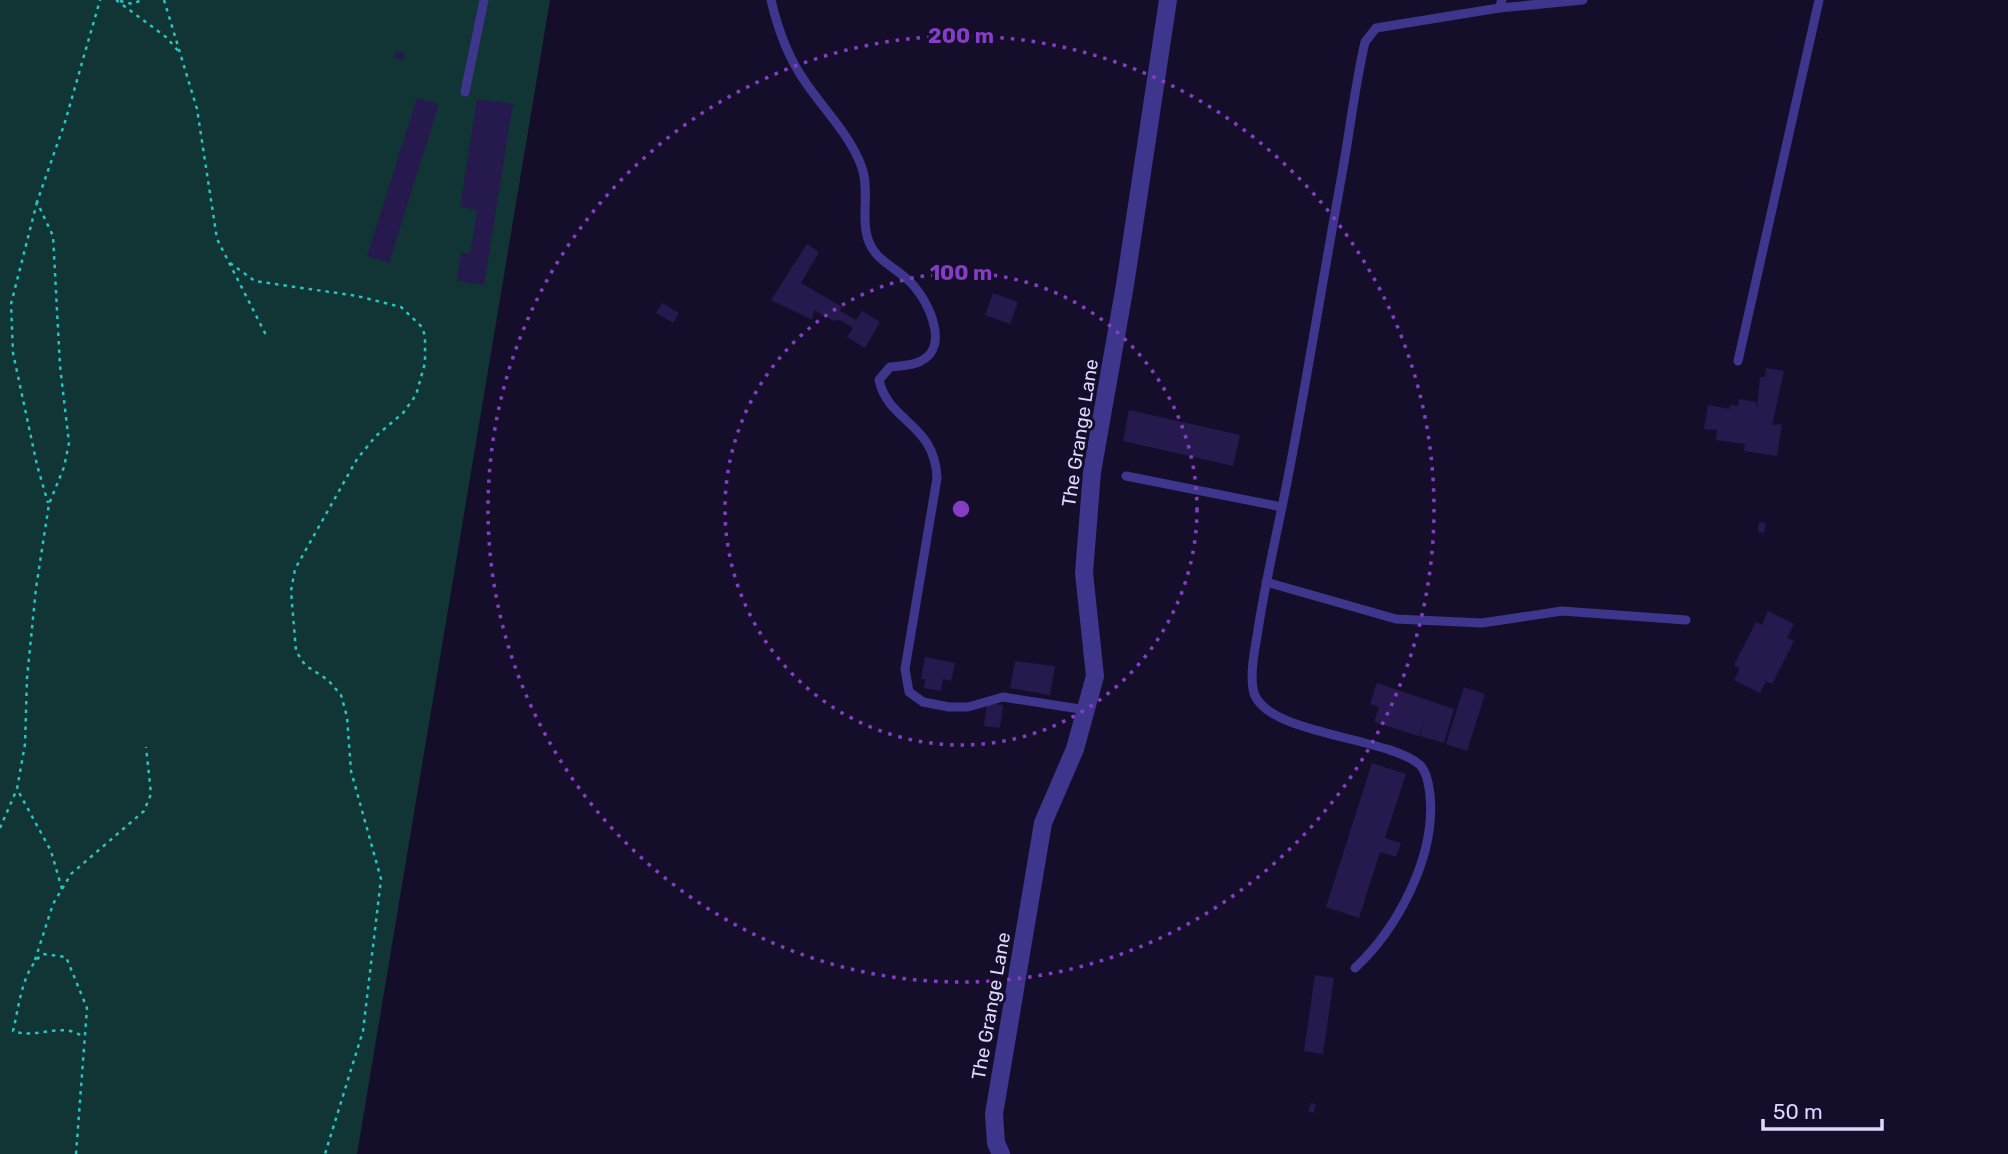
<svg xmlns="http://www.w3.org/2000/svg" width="2008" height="1154" viewBox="0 0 2008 1154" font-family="Rubik,sans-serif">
  <rect width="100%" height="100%" fill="#150e2a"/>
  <path fill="#113435" d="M0 0H550L357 1154H0Z"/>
  <g fill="#26194d">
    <path d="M396 51 405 53 403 60 394 58Z"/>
    <path d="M417 98 439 104 389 263 367 256Z"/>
    <path d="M477 99 513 104 484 285 457 281 461 252 470 254 477 210 460 207Z"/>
    <path d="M807 244 819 252 801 283 842 307 840 311 856 320 862 311 880 322 865 348 847 337 853 328 840 320 834 321 814 310 812 320 771 300Z"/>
    <path d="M993 293 1018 302 1010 324 985 315Z"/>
    <path d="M662 303 679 313 673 323 656 313Z"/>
    <path d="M1766 368 1784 371 1772 425 1782 424 1777 456 1744 451 1745 444 1716 440 1717 430 1704 429 1708 405 1730 409V405L1738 406 1739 399 1756 402 1757 408 1760 377H1765Z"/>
    <path d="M1129 410 1240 435 1233 466 1123 441Z"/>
    <path d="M1759 522 1766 523 1764 533 1758 532Z"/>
    <path d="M1768 611 1794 624 1787 638 1794 641 1772 684 1766 681 1760 693 1734 680 1740 668 1734 665 1756 622 1762 625Z"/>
    <path d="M925 657 955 663 951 681 943 679 941 691 924 688 925 679H921Z"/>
    <path d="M1015 661 1055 666 1050 695 1010 688Z"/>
    <path d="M1377 683 1454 709 1444 743 1420 736 1425 716 1419 736 1374 722 1379 707 1370 704Z"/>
    <path d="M1464 687 1485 694 1467 751 1446 744Z"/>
    <path d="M987 703 1003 705 1000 728 984 726Z"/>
    <path d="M1372 763 1406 774 1385 838 1401 843 1396 857 1380 852 1359 918 1326 907Z"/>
    <path d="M1315 975 1334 978 1323 1054 1304 1051Z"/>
    <path d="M1311 1103 1316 1104 1314 1113 1308 1111Z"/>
  </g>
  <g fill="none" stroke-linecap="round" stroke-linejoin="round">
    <g stroke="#26c5c3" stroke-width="2.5" stroke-dasharray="3.5 5" stroke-linecap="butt">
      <path d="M116 0 166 37 181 54"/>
      <path d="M164 0 197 109 217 239 267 337"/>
      <path d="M120 1 133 4 141 0"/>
      <path d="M37 202 11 304 13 353 37 465 48 503"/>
      <path d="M230 263 255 281 357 296 401 307 422 327 425 336V363L416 395 403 413 376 436 357 459 295 569 291 591 296 651 305 665 328 680 341 695 347 717 351 771 381 879 363 1031 325 1154"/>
      <path d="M0 828 17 789"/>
      <path d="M62 889 51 851 17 789 25 744 27 678 36 588 49 504 64 467 69 443 60 366 53 236 37 202 65 122 100 0"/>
      <path d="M35 960 53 904 71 874 144 811 151 794 146 747"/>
      <path d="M76 1154 87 1008 66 957 43 954C22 969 19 1007 13 1031 36 1040 64 1020 84 1038"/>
    </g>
    <g stroke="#3e368d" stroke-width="9">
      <path d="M771 0C778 30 788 58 806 83 825 111 851 136 862 168 870 191 860 220 869 242 876 260 894 267 907 279 926 295 952 346 921 361 912 366 899 366 890 367L879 380C888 422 935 423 937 478L905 669 909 692 923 702 949 707H968L1003 697 1086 710"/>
      <path d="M1499 8 1583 0"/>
      <path d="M465 92 484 0"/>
      <path d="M1738 361 1819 0"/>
      <path d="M1126 476 1282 507"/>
      <path d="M1266 582 1396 619 1482 623 1562 611 1686 620"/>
      <path d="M1355 968C1398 928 1436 856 1430 795 1429 786 1427 772 1420 765 1388 736 1260 735 1253 689 1250 671 1255 649 1258 630 1266 577 1279 525 1289 472 1308 373 1324 273 1342 174 1350 130 1355 85 1365 42L1376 28 1499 8 1502 0"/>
    </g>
    <path stroke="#3e368d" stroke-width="18" d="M1001 1154 996 1143 994 1114 1043 823 1075 749 1095 676 1084 573 1092 472 1125 285 1168 0"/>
  </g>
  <g fill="none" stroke="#853dc5" stroke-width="3.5" stroke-dasharray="3.5 7">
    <circle cx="961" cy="509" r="236"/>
    <circle cx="961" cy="509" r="473"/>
  </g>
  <g text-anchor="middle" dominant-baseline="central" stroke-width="6" stroke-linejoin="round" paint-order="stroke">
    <g font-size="19" fill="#ded8ff" stroke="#150e2a">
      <text transform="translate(1080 433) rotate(-81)">The Grange Lane</text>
      <text transform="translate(991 1006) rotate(-80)">The Grange Lane</text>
    </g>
  </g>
  <circle cx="961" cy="509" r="10" fill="#853dc5" stroke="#150e2a" stroke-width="3.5"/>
  <g font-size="21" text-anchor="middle" font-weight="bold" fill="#853dc5" stroke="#150e2a" stroke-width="6" stroke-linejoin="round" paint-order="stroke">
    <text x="961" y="43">200 m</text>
    <text x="961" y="280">100 m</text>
  </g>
  <path d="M1763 1119v10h119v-10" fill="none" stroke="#ded8ff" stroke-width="3.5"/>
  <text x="1773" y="1119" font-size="21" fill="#ded8ff" stroke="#150e2a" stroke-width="5" paint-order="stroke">50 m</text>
</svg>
